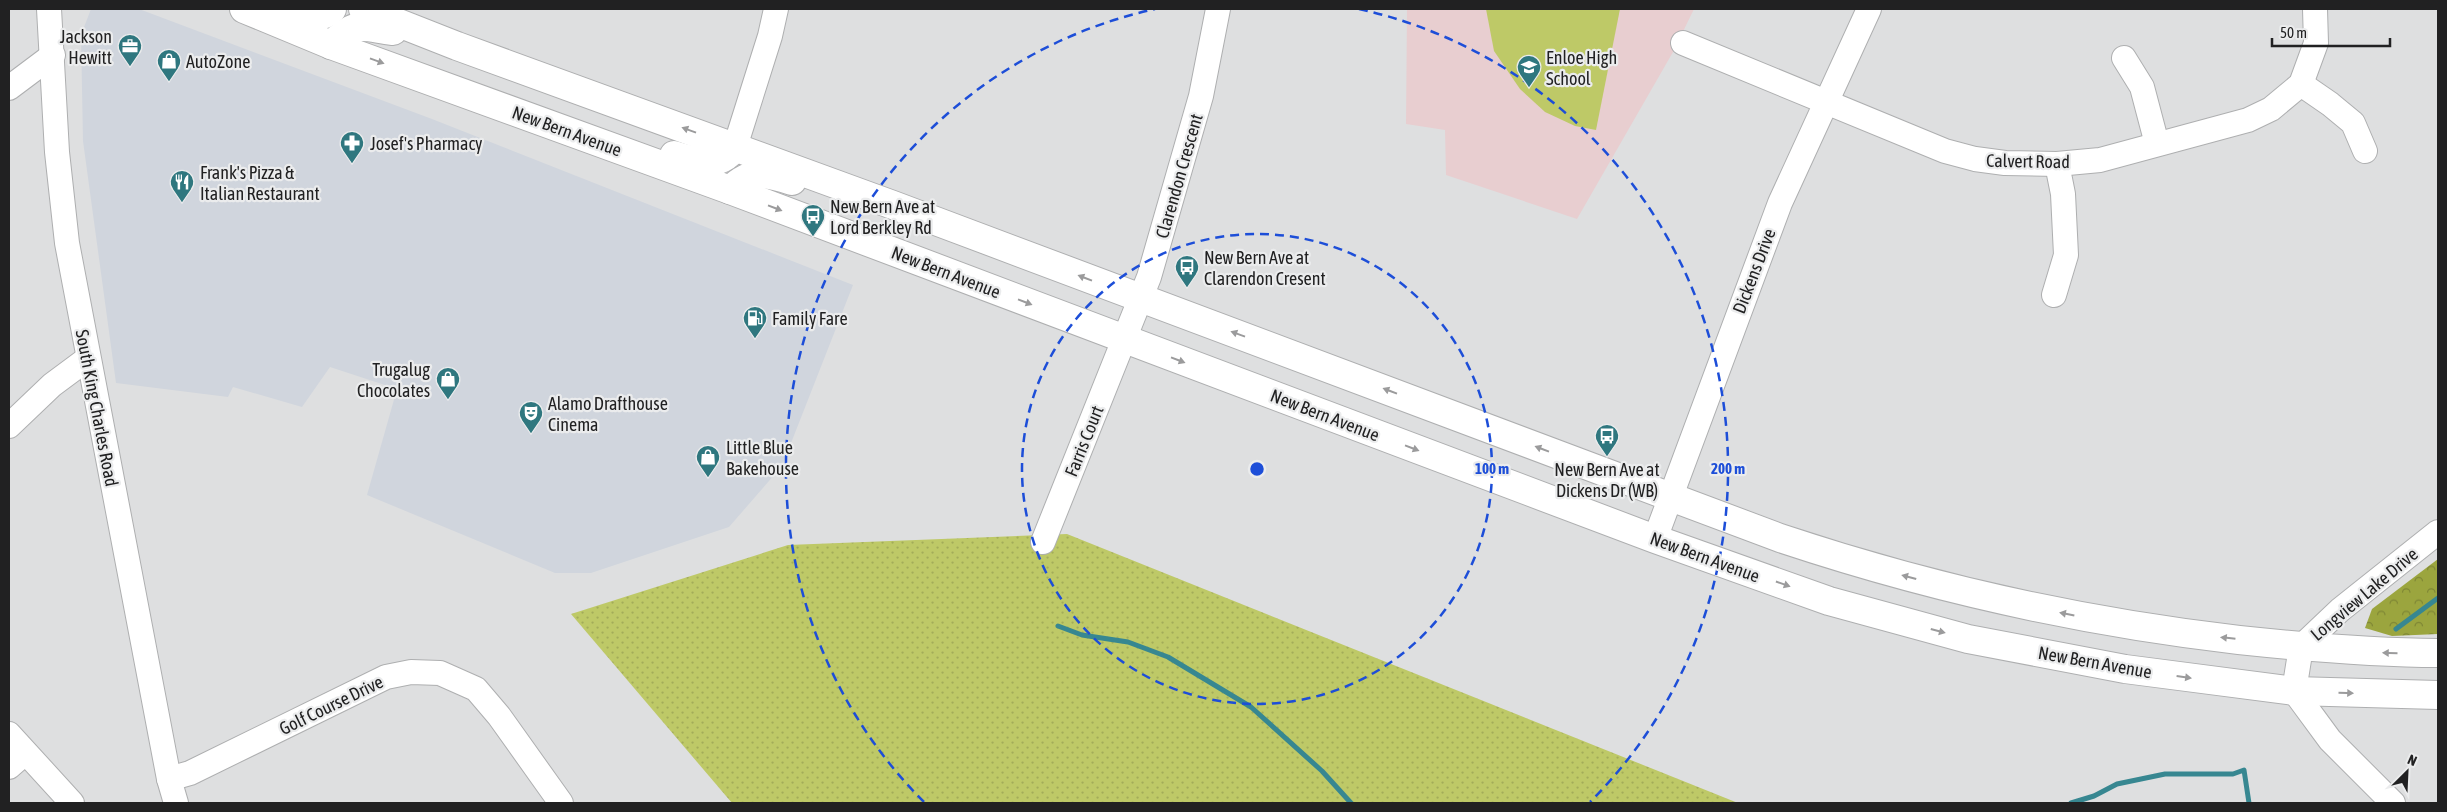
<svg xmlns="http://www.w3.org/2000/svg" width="2447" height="812" viewBox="0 0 2447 812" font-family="'Asap Condensed',sans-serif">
  <defs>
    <pattern id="grass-dots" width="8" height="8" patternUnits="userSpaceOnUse" patternTransform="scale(1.25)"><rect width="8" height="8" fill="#bec967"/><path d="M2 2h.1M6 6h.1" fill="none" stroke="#a3ac59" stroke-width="1.8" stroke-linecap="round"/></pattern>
    <pattern id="forest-crowns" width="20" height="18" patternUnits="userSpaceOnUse" patternTransform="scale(1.25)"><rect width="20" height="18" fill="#9ba53e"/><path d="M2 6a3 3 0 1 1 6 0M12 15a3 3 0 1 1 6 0" fill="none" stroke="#7e8634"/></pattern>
  </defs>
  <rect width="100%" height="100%" fill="#dedfe0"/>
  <path fill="#d0d5dd" d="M91 9H139L432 119 853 285 782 466 729 527 591 573H555L367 495 397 389 330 367 302 407 233 387 228 397 116 383 83 141 81 35Z"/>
  <path fill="#e8ced0" d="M1407 9H1694L1673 52 1577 219 1446 175 1445 130 1406 124Z"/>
  <path fill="url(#grass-dots)" d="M1067 534 1738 803H732L571 614 788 545Z"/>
  <path fill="url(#forest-crowns)" d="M2438 559V634L2392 636 2365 628 2372 609Z"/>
  <path fill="#bec967" d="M1486 9H1620L1596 130 1575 126 1545 112 1520 89 1494 51Z"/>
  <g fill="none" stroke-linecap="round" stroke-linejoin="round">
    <g stroke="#378791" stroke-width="5">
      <path d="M1058 626 1082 635 1128 642 1168 657 1251 707 1322 771 1351 803"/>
      <path d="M2396 629 2438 598"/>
      <path d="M2071 803 2094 796 2117 784 2165 774H2233L2244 770 2249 803"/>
    </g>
    <g stroke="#aeafb0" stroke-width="26">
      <g id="minor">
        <path d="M49 9 57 152 67 243 169 779 176 803"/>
        <path d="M1683 43 1945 151 1975 159 2005 163 2057 164 2100 160 2248 120 2271 109 2301 84 2316 43 2315 9"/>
        <path d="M2124 58 2142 87 2157 144"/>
        <path d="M2301 84 2330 104 2353 123 2365 151"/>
        <path d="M9 88 53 55"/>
        <path d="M735 147 770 36 776 9"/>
        <path d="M2054 295 2066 255 2063 194 2057 164"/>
        <path d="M9 426 52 385 87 359"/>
        <path d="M1655 539 1780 203 1869 9"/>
        <path d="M1043 542 1149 277 1201 96 1218 9"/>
        <path d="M9 734 72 803"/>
        <path d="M9 767 25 753"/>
        <path d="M169 779 190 773 386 677 411 672 440 673 476 689 499 716 561 803"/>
        <path d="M2393 803 2330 740 2294 691 2301 647 2340 610 2438 532"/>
      </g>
    </g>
    <g stroke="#aeafb0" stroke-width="30">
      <g id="major">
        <path d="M244 9 331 45 730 190 1655 539 1829 601 1968 639 2125 669 2294 691 2438 695"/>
        <path d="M283 9C301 13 318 23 332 9"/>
        <path d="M363 9 457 46 893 205 1780 538C1930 588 2082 622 2239 640 2305 647 2371 653 2438 653"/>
        <path d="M331 45C357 20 360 27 393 31"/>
        <path d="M674 155C696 162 719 169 735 147"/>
        <path d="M730 190C750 170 766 172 792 181"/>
      </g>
    </g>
    <use href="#minor" stroke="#fff" stroke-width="24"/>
    <use href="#major" stroke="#fff" stroke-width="28"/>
  </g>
  <defs><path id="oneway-solid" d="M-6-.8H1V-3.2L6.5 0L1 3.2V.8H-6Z" transform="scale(1.25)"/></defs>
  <g fill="#9b9b9c">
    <use href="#oneway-solid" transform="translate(377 61) rotate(20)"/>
    <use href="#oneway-solid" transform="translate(689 130) rotate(-160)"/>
    <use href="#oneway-solid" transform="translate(775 208) rotate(21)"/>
    <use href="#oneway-solid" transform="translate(1085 278) rotate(-159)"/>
    <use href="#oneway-solid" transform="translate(1025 302) rotate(21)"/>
    <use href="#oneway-solid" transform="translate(1238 334) rotate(-160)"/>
    <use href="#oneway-solid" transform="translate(1178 360) rotate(21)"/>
    <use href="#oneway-solid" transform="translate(1390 391) rotate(-159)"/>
    <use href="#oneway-solid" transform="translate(1412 448) rotate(21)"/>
    <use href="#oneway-solid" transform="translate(1542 449) rotate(-159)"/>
    <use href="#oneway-solid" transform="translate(1909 577) rotate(-165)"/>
    <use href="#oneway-solid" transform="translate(1783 584) rotate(19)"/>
    <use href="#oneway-solid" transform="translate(2067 614) rotate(-169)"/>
    <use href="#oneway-solid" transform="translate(1938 631) rotate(15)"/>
    <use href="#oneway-solid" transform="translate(2228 638) rotate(-174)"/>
    <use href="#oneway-solid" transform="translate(2390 653) rotate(-179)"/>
    <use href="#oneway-solid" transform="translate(2184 677) rotate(8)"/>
    <use href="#oneway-solid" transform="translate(2346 693) rotate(2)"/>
  </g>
  <g fill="none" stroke="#1d4ed8" stroke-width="2.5" stroke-dasharray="9 6">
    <circle cx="1257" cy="469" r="235"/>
    <path d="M924 802A471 471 0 0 1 1155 9M1359 9A471 471 0 0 1 1590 802"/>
  </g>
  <defs>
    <g id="office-pin" transform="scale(1.25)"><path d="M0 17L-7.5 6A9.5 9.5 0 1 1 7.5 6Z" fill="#2f777f" stroke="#ebeced"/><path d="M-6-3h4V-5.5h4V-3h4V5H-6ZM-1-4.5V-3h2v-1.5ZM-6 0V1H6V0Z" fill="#fff"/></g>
    <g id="shop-pin" transform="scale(1.25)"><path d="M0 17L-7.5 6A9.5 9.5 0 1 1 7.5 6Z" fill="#2f777f" stroke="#ebeced"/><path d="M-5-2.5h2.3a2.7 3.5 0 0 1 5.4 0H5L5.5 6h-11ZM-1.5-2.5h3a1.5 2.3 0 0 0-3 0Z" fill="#fff"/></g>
    <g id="school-pin" transform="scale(1.25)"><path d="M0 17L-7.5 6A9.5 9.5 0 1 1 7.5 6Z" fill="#2f777f" stroke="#ebeced"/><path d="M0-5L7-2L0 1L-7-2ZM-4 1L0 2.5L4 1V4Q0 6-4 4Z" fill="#fff"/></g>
    <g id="pharmacy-pin" transform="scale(1.25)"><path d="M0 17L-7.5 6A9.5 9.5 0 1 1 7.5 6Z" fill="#2f777f" stroke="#ebeced"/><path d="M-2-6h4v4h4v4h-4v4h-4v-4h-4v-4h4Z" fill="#fff"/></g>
    <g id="restaurant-pin" transform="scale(1.25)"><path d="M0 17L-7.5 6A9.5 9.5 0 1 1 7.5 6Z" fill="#2f777f" stroke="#ebeced"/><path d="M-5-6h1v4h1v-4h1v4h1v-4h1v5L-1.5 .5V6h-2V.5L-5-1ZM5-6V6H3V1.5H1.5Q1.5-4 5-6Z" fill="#fff"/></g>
    <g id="bus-pin" transform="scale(1.25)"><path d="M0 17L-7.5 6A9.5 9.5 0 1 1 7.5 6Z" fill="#2f777f" stroke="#ebeced"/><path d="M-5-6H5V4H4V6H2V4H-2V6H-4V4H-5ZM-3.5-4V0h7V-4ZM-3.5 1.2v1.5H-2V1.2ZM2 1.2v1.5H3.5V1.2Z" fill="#fff"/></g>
    <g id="fuel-pin" transform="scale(1.25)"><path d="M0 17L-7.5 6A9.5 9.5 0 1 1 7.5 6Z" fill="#2f777f" stroke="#ebeced"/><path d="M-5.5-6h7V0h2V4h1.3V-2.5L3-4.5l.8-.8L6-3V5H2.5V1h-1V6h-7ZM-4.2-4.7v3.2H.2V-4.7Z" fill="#fff"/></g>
    <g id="theatre-pin" transform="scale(1.25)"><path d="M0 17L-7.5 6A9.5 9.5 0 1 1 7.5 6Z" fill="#2f777f" stroke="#ebeced"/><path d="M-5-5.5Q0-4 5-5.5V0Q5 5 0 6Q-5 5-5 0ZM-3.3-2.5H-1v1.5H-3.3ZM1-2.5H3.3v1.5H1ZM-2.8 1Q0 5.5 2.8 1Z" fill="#fff"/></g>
  </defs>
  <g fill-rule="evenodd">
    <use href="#office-pin" x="130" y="46"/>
    <use href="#shop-pin" x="169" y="61"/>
    <use href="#school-pin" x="1529" y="67"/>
    <use href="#pharmacy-pin" x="352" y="143"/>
    <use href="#restaurant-pin" x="182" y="182"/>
    <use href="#bus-pin" x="813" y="216"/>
    <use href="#bus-pin" x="1187" y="267"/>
    <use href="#fuel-pin" x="755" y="318"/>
    <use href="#shop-pin" x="448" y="379"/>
    <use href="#theatre-pin" x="531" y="413"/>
    <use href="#bus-pin" x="1607" y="436"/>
    <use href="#shop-pin" x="708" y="457"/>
  </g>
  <g text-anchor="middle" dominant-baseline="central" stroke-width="4.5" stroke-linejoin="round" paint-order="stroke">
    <g font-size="18" fill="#212122" stroke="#ebeced" text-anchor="start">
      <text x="112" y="36" text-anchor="end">Jackson<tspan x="112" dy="21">Hewitt</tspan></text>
      <text x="1546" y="57">Enloe High<tspan x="1546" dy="21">School</tspan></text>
      <text x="186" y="61">AutoZone</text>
      <text x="370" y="143">Josef's Pharmacy</text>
      <text x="200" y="172">Frank's Pizza &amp;<tspan x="200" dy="21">Italian Restaurant</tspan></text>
      <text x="830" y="206">New Bern Ave at<tspan x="830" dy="21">Lord Berkley Rd</tspan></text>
      <text x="1204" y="257">New Bern Ave at<tspan x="1204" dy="21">Clarendon Cresent</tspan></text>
      <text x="772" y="318">Family Fare</text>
      <text x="430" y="369" text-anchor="end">Trugalug<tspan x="430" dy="21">Chocolates</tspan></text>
      <text x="548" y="403">Alamo Drafthouse<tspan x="548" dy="21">Cinema</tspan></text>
      <text x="726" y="447">Little Blue<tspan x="726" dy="21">Bakehouse</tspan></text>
      <text x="1607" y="469" text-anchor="middle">New Bern Ave at<tspan x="1607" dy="21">Dickens Dr (WB)</tspan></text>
    </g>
    <g font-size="18" fill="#212122" stroke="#ebeced">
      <text transform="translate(567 131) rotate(20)">New Bern Avenue</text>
      <text transform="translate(2028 161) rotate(1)">Calvert Road</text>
      <text transform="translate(1179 176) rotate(-74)">Clarendon Crescent</text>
      <text transform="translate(1754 271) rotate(-69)">Dickens Drive</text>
      <text transform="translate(946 272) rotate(21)">New Bern Avenue</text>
      <text transform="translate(97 408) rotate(79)">South King Charles Road</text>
      <text transform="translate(1325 415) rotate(21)">New Bern Avenue</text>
      <text transform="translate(1084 441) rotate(-68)">Farris Court</text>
      <text transform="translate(1705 557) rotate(20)">New Bern Avenue</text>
      <text transform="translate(2364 594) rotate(-40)">Longview Lake Drive</text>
      <text transform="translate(2095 662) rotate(10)">New Bern Avenue</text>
      <text transform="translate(331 705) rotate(-26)">Golf Course Drive</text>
    </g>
  </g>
  <circle cx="1257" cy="469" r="8" fill="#1d4ed8" stroke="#ebeced" stroke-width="2.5"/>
  <g font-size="15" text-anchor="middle" font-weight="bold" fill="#1d4ed8" stroke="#ebeced" stroke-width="4.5" stroke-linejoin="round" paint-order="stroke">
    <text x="1492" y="474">100 m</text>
    <text x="1728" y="474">200 m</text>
  </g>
  <rect width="2447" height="812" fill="none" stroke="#212122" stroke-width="20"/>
  <g transform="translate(2407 772) rotate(24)" stroke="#ebeced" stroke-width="4" paint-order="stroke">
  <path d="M0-4L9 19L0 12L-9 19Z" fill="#212122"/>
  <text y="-8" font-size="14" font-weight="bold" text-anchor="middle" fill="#212122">N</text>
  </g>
  <path d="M2272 38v8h118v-8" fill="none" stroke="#212122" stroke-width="2.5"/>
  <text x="2280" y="38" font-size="15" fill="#212122" stroke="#ebeced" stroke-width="4" paint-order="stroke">50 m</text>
</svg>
